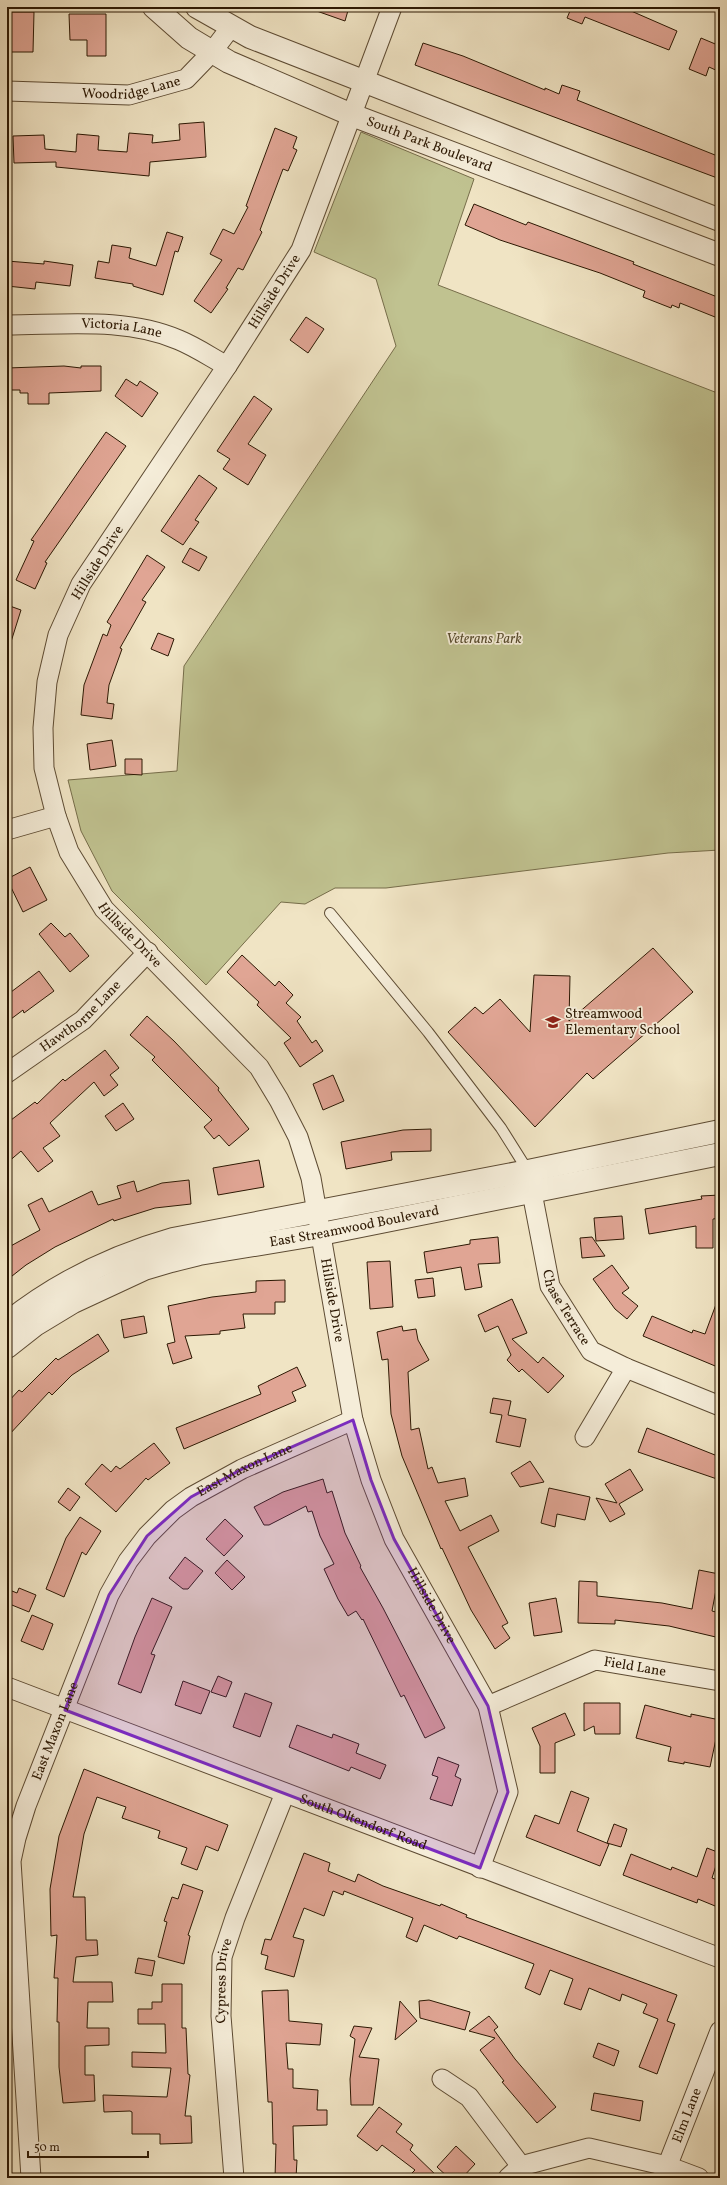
<svg xmlns="http://www.w3.org/2000/svg" width="727" height="2185" viewBox="0 0 727 2185" font-family="Vollkorn,serif">
  <rect width="100%" height="100%" fill="#f0e4c4"/>
  <filter id="stains"><feTurbulence type="fractalNoise" baseFrequency=".005" numOctaves="4"/><feColorMatrix values="0 0 0 0 .2 0 0 0 0 .09 0 0 0 0 .02 0 0 0 .5 -.17"/></filter>
  <radialGradient id="worn" r=".72"><stop offset=".6" stop-color="#630" stop-opacity="0"/><stop offset="1" stop-color="#630" stop-opacity=".3"/></radialGradient>
  <path fill="#c0c290" stroke="#766d4a" d="M361 132 474 179 438 285 720 394V850L668 853 386 888H335L305 904 281 902 206 985 112 891 81 831 68 780 177 771 184 666 396 346 376 279 314 252Z"/>
  <g fill="#e0a594" stroke="#2c1803">
    <path d="M311 7H349L345 21 311 9Z"/>
    <path d="M561 7H622L677 31 669 50 585 17 582 24 567 18 570 11Z"/>
    <path d="M7 12H34L33 52H11V34H7Z"/>
    <path d="M69 14H106V56H87V40H70Z"/>
    <path d="M701 38 720 46V72L709 67 706 76 689 69Z"/>
    <path d="M423 43 463 56 545 90V88L559 94 562 85 580 91 577 100 720 157V179L415 65Z"/>
    <path d="M204 122 206 157 150 162 149 176 56 167V162L14 163 13 136 44 135 45 149 76 152 77 134 99 136 98 150 127 152 129 133 153 135 152 143 180 140 179 124Z"/>
    <path d="M275 128 297 137 293 148 297 150 288 171 283 169 260 230 262 232 243 270 238 268 226 288 228 289 211 313 194 301 222 260 210 254 223 229 234 234 248 207 246 206Z"/>
    <path d="M474 204 526 225 528 222 634 262 633 264 720 298V306L715 317 680 303 679 308 672 305 671 308 643 297 645 291 600 273 500 240 465 225Z"/>
    <path d="M167 232 183 237 178 252 175 251 163 295 133 286V284L95 278 98 261 109 263 112 245 131 248 129 258 156 266Z"/>
    <path d="M7 261 44 264V261L73 265 70 286 36 282 35 289 7 286Z"/>
    <path d="M306 317 324 329 308 353 290 340Z"/>
    <path d="M64 366 81 368V366H101V391L49 393V404H28V393H20V390H7V368Z"/>
    <path d="M126 379 137 386 140 381 158 393 142 417 115 396Z"/>
    <path d="M254 396 272 409 248 444 266 455 248 485 223 469 230 459 217 451Z"/>
    <path d="M106 432 126 446 45 562 47 563 35 589 16 580 34 541 31 540Z"/>
    <path d="M199 475 217 488 195 520 199 522 183 545 161 531Z"/>
    <path d="M190 548 207 557 199 571 182 562Z"/>
    <path d="M147 555 165 567 142 600 146 602 120 648 122 649 109 685 107 703 114 704 112 719 81 715 84 685 103 634 107 636 111 625 107 622Z"/>
    <path d="M7 605 21 610 10 645 7 644Z"/>
    <path d="M158 633 174 639 168 656 151 649Z"/>
    <path d="M112 740 116 766 90 770 87 744Z"/>
    <path d="M125 759H142V775L125 774Z"/>
    <path d="M30 867 47 900 23 912 7 879Z"/>
    <path d="M51 923 65 937 70 933 89 956 70 972 39 934Z"/>
    <path d="M653 948 693 992 593 1079 587 1073 535 1127 448 1032 475 1007 483 1014 500 999 530 1032 534 975 570 976 569 1021Z"/>
    <path d="M242 955 275 986 279 981 293 995 286 1003 301 1017 297 1021 312 1043 316 1040 323 1051 300 1067 284 1043 291 1038 257 1005 259 1002 227 972Z"/>
    <path d="M39 971 54 991 24 1013 23 1010 7 1022V995Z"/>
    <path d="M147 1016 174 1041 219 1088 218 1090 249 1129 229 1146 219 1135 214 1139 204 1127 212 1120 152 1060 155 1057 130 1035Z"/>
    <path d="M105 1050 119 1068 110 1075 118 1085 104 1096 94 1082 50 1123 60 1136 43 1148 53 1161 38 1172 21 1151 7 1163V1123L35 1102 37 1104 63 1079 65 1081Z"/>
    <path d="M333 1075 344 1101 323 1110 313 1084Z"/>
    <path d="M123 1103 134 1119 116 1131 105 1116Z"/>
    <path d="M431 1129V1151L391 1152 392 1160 346 1169 341 1142 403 1130Z"/>
    <path d="M259 1160 264 1187 218 1195 213 1168Z"/>
    <path d="M189 1180 191 1204 155 1208 114 1221 113 1219 55 1247 26 1265 7 1280V1248L40 1230 28 1205 42 1198 49 1212 92 1191 98 1205 121 1198 117 1186 134 1181 137 1192 162 1183Z"/>
    <path d="M720 1195V1218L713 1219V1248H696V1226L649 1234 645 1209 702 1199 701 1196Z"/>
    <path d="M622 1216 624 1239 596 1241 594 1218Z"/>
    <path d="M498 1237 500 1263 478 1264 482 1287 465 1290 461 1267 427 1273 424 1252 470 1244V1240Z"/>
    <path d="M592 1237 605 1256 582 1258 580 1238Z"/>
    <path d="M390 1261 393 1307 370 1309 367 1262Z"/>
    <path d="M612 1265 629 1288 622 1293 638 1306 627 1319 615 1309 593 1279Z"/>
    <path d="M433 1278 435 1296 418 1298 415 1280Z"/>
    <path d="M285 1280V1302H275V1314H243L245 1328 220 1331V1334L185 1336 192 1358 173 1364 167 1344 175 1342 168 1306 212 1297 256 1292V1281Z"/>
    <path d="M512 1299 527 1333 512 1339 538 1363 543 1357 564 1376 548 1393 522 1369 519 1372 507 1360 511 1355 498 1326 485 1332 478 1315Z"/>
    <path d="M718 1299 720 1368 643 1336 652 1316 692 1333 693 1330 705 1334Z"/>
    <path d="M144 1316 147 1333 124 1338 121 1320Z"/>
    <path d="M402 1326 403 1331 416 1329 418 1340 429 1360 408 1372 411 1430 419 1428 428 1469 432 1467 438 1483 465 1478 468 1496 445 1501 460 1531 491 1515 499 1531 468 1547 508 1623 502 1626 510 1638 495 1649 471 1610 442 1548 441 1549 402 1456 391 1414 388 1359 382 1360 377 1332Z"/>
    <path d="M98 1334 109 1351 72 1375 52 1395 49 1392 7 1437V1403L19 1390 22 1392 56 1358 58 1360Z"/>
    <path d="M297 1367 306 1386 292 1392 296 1401 184 1449 176 1428 261 1394 258 1386Z"/>
    <path d="M493 1398 511 1401 508 1415 526 1419 520 1447 496 1442 502 1415 490 1413Z"/>
    <path d="M647 1428 720 1457V1471L717 1479 638 1452Z"/>
    <path d="M154 1443 170 1463 148 1480 146 1478 116 1512 85 1484 102 1464 111 1472 116 1466 120 1469Z"/>
    <path d="M530 1461 544 1482 520 1487 511 1473Z"/>
    <path d="M630 1469 643 1490 619 1504 625 1514 610 1522 596 1498 617 1503 605 1484Z"/>
    <path d="M323 1479 327 1493 332 1491 345 1533 361 1566 360 1567 383 1608 445 1728 425 1738 404 1695 401 1697 363 1619 362 1620 356 1611 348 1616 338 1599 324 1569 334 1564 320 1536 312 1511 308 1512 306 1506 269 1525H264L254 1507 283 1492Z"/>
    <path d="M68 1488 80 1497 70 1511 58 1502Z"/>
    <path d="M549 1488 590 1497 585 1520 557 1514 555 1527 541 1523Z"/>
    <path d="M80 1517 101 1531 86 1555 82 1552 64 1597 46 1589 66 1538Z"/>
    <path d="M225 1519 243 1536 224 1556 206 1539Z"/>
    <path d="M185 1557 203 1571 188 1589H183L169 1578Z"/>
    <path d="M227 1560 245 1577 232 1590 215 1573Z"/>
    <path d="M699 1570 719 1574 712 1611 720 1613V1638L669 1626 615 1620V1624L578 1623 579 1581 597 1582V1596L662 1603 692 1609Z"/>
    <path d="M19 1588 36 1595 29 1612 7 1603V1589L17 1593Z"/>
    <path d="M152 1598 172 1607 151 1654 155 1655 141 1693 118 1684 135 1637Z"/>
    <path d="M556 1598 562 1632 534 1636 529 1603Z"/>
    <path d="M32 1615 53 1624 43 1650 21 1641Z"/>
    <path d="M218 1676 232 1682 226 1697 211 1692Z"/>
    <path d="M183 1681 210 1691 201 1714 175 1705Z"/>
    <path d="M245 1693 272 1703 260 1737 233 1727Z"/>
    <path d="M584 1703H620V1734H595L594 1726 584 1731Z"/>
    <path d="M645 1705 691 1717V1714L720 1720 710 1767 684 1762V1764L668 1761 671 1747 636 1738Z"/>
    <path d="M565 1713 575 1735 555 1743V1773H540V1746L532 1728Z"/>
    <path d="M297 1725 332 1738 333 1734 359 1744 356 1753 386 1765 380 1779 351 1767 349 1771 289 1747Z"/>
    <path d="M438 1757 459 1765 455 1776 461 1779 452 1806 430 1799 438 1777 432 1775Z"/>
    <path d="M84 1769 228 1825 218 1851 206 1846 197 1870 181 1864 187 1848 158 1838 160 1831 122 1818 126 1807 97 1797 84 1834 73 1897H85L86 1940H97L98 1955 76 1957 73 1982H112L113 2002H88L87 2028H109V2045L85 2046V2075H94L95 2101 63 2103 59 2067V2022H57L58 1978H54L57 1935 51 1936 50 1889 59 1836Z"/>
    <path d="M571 1791 589 1798 577 1831 609 1844 600 1866 526 1837 535 1815 559 1824Z"/>
    <path d="M614 1824 627 1829 621 1847 607 1843Z"/>
    <path d="M707 1848 720 1853 712 1878 720 1881V1908L698 1899 697 1903 623 1875 631 1854 671 1870 672 1867 697 1877Z"/>
    <path d="M304 1853 330 1863 328 1871 355 1882 358 1874 383 1886 440 1906 441 1904 467 1915 466 1917 677 1995 667 2021 675 2024 657 2074 639 2067 658 2019 643 2013 647 2004 622 1994 620 2001 589 1988 581 2010 564 2004 573 1979 550 1970 540 1995 525 1988 534 1964 459 1936 457 1939 424 1925 417 1942 406 1937 413 1918 344 1891 343 1895 333 1891 324 1916 304 1908 293 1937 304 1940 294 1977 265 1969 268 1956 261 1954 265 1939 271 1940Z"/>
    <path d="M183 1884 203 1891 188 1935 190 1936 184 1964 158 1957 167 1922 164 1921 172 1897 178 1899Z"/>
    <path d="M138 1958 155 1961 152 1976 135 1973Z"/>
    <path d="M162 1984H182V2028H186L188 2074 190 2075 185 2116H191L192 2143 160 2144V2134H132V2112L130 2111 104 2112 103 2095 167 2097 171 2068 132 2067V2052L166 2053 165 2024H138V2009H152V2002H162Z"/>
    <path d="M288 1990 289 2021 322 2024 320 2045 286 2043 288 2069H293V2088L318 2090 317 2110H327V2125L293 2126 294 2160H297L296 2178H275L276 2144H273L272 2102H268L262 1991Z"/>
    <path d="M429 2000 470 2012 465 2030 420 2018 419 2001Z"/>
    <path d="M400 2001 417 2021 395 2040Z"/>
    <path d="M489 2016 498 2027 494 2030 515 2059 556 2107 537 2123 502 2082 504 2081 480 2050 495 2038 469 2031Z"/>
    <path d="M354 2026 372 2028 359 2057 379 2059 373 2105H351L350 2079 355 2039 350 2036Z"/>
    <path d="M598 2043 619 2051 614 2066 593 2057Z"/>
    <path d="M594 2093 643 2101 640 2121 591 2110Z"/>
    <path d="M379 2107 402 2124 396 2132 413 2145 410 2150 439 2178H407L415 2170 382 2145 377 2151 357 2136Z"/>
    <path d="M456 2146 475 2164 462 2178H449L437 2167Z"/>
  </g>
  <g fill="none" stroke-linecap="round" stroke-linejoin="round">
    <g stroke="#5d4b33" stroke-width="12">
      <path id="service" d="M330 913 428 1032 501 1128 528 1171"/>
    </g>
    <g stroke="#5d4b33" stroke-width="21">
      <g id="minor">
        <path id="s1" d="M392 7 301 250 227 366 81 584 58 635 47 682 43 728 44 768 56 816 69 852 104 909 259 1067 279 1100 298 1137 311 1178 353 1420 371 1480 394 1539 488 1706 508 1792 480 1868"/>
        <path id="s2" d="M7 91 129 95 186 79 212 52 231 27"/>
        <path id="s3" d="M7 325C63 325 126 317 179 340 196 347 212 358 227 366"/>
        <path d="M7 830 56 816"/>
        <path id="s4" d="M7 1073 83 1020 148 952"/>
        <path id="s5" d="M529 1177 550 1286 591 1351 626 1368 720 1406"/>
        <path d="M585 1437 626 1368"/>
        <path id="s6" d="M7 1687 720 1958"/>
        <path id="s7" d="M488 1706 595 1660 720 1681"/>
        <path d="M442 2079 469 2097 521 2166"/>
        <path id="s8" d="M663 2177 720 2031"/>
        <path id="s9" d="M31 2178 11 1861 16 1838 26 1806 109 1595 128 1561 147 1536 173 1510 191 1497 242 1469 353 1420"/>
        <path id="s10" d="M234 2178 221 2016 222 1957 235 1918 285 1793"/>
        <path d="M508 2178 521 2166 589 2148 667 2166 699 2178"/>
      </g>
    </g>
    <g stroke="#5d4b33" stroke-width="24">
      <g id="tertiary">
        <path id="s11" d="M154 7 189 38 229 62 352 115 720 255"/>
        <path d="M197 7 250 37 720 220"/>
        <path d="M7 1323C56 1284 113 1256 173 1239L528 1171 720 1131"/>
        <path id="s12" d="M7 1347 35 1325 73 1302 144 1269 171 1261 199 1254 321 1234 720 1154"/>
      </g>
    </g>
    <use href="#service" stroke="#f5edd9" stroke-width="10"/>
    <use href="#minor" stroke="#f5edd9" stroke-width="19"/>
    <use href="#tertiary" stroke="#f5edd9" stroke-width="22"/>
  </g>
  <path fill="#7b2cbf" fill-opacity="0.2" stroke="#7b2cbf" stroke-width="3" stroke-linejoin="round" d="M353 1420 371 1480 394 1539 488 1706 508 1792 480 1868 65 1710 109 1595 147 1536 191 1497 242 1469Z"/>
  <defs>
    <g id="school-bare" transform="scale(1.2)"><path d="M0-5L7-2L0 1L-7-2ZM-4 1L0 2.5L4 1V4Q0 6-4 4Z" fill="#8f2418" stroke="#f5edd9" stroke-width="2.5" paint-order="stroke"/></g>
  </defs>
  <g fill-rule="evenodd">
    <use href="#school-bare" x="553" y="1022"/>
  </g>
  <g text-anchor="middle" dominant-baseline="central" stroke-width="3.5" stroke-linejoin="round" paint-order="stroke">
    <g font-size="14" fill="#2c1803" stroke="#f5edd9">
      <text stroke="none"><textPath href="#s2" startOffset="125">Woodridge Lane</textPath></text>
      <text stroke="none"><textPath href="#s11" startOffset="310">South Park Boulevard</textPath></text>
      <text transform="translate(275 292) rotate(-58)">Hillside Drive</text>
      <text stroke="none"><textPath href="#s3" startOffset="115">Victoria Lane</textPath></text>
      <text transform="translate(98 563) rotate(-58)">Hillside Drive</text>
      <text stroke="none"><textPath href="#s1" startOffset="1041">Hillside Drive</textPath></text>
      <text stroke="none"><textPath href="#s4" startOffset="93">Hawthorne Lane</textPath></text>
      <text stroke="none"><textPath href="#s12" startOffset="373">East Streamwood Boulevard</textPath></text>
      <text stroke="none"><textPath href="#s1" startOffset="1473">Hillside Drive</textPath></text>
      <text stroke="none"><textPath href="#s5" startOffset="137">Chase Terrace</textPath></text>
      <text stroke="none"><textPath href="#s9" startOffset="791">East Maxon Lane</textPath></text>
      <text stroke="none"><textPath href="#s1" startOffset="1797">Hillside Drive</textPath></text>
      <text stroke="none"><textPath href="#s7" startOffset="157">Field Lane</textPath></text>
      <text stroke="none"><textPath href="#s9" startOffset="455">East Maxon Lane</textPath></text>
      <text stroke="none"><textPath href="#s6" startOffset="381">South Oltendorf Road</textPath></text>
      <text stroke="none"><textPath href="#s10" startOffset="198">Cypress Drive</textPath></text>
      <text stroke="none"><textPath href="#s8" startOffset="66">Elm Lane</textPath></text>
    </g>
    <g font-size="14" font-style="italic" fill="#584b2d" stroke="#f5edd9">
      <text x="484" y="639">Veterans Park</text>
    </g>
    <g font-size="14" fill="#2c1803" stroke="#f5edd9" text-anchor="start">
      <text x="565" y="1014">Streamwood<tspan x="565" dy="16">Elementary School</tspan></text>
    </g>
  </g>
  <rect width="727" height="2185" fill="none" stroke="#f0e4c4" stroke-width="24"/>
  <rect x="8" y="8" width="711" height="2169" fill="none" stroke="#2c1803" stroke-width="2"/>
  <rect x="12" y="12" width="703" height="2161" fill="none" stroke="#2c1803"/>
  <path d="M28 2151v6h120v-6" fill="none" stroke="#2c1803" stroke-width="2"/>
  <text x="34" y="2151" font-size="12" fill="#2c1803" stroke="#f5edd9" stroke-width="3" paint-order="stroke">50 m</text>
  <rect width="100%" height="100%" filter="url(#stains)"/>
  <rect width="100%" height="100%" fill="url(#worn)"/>
</svg>
